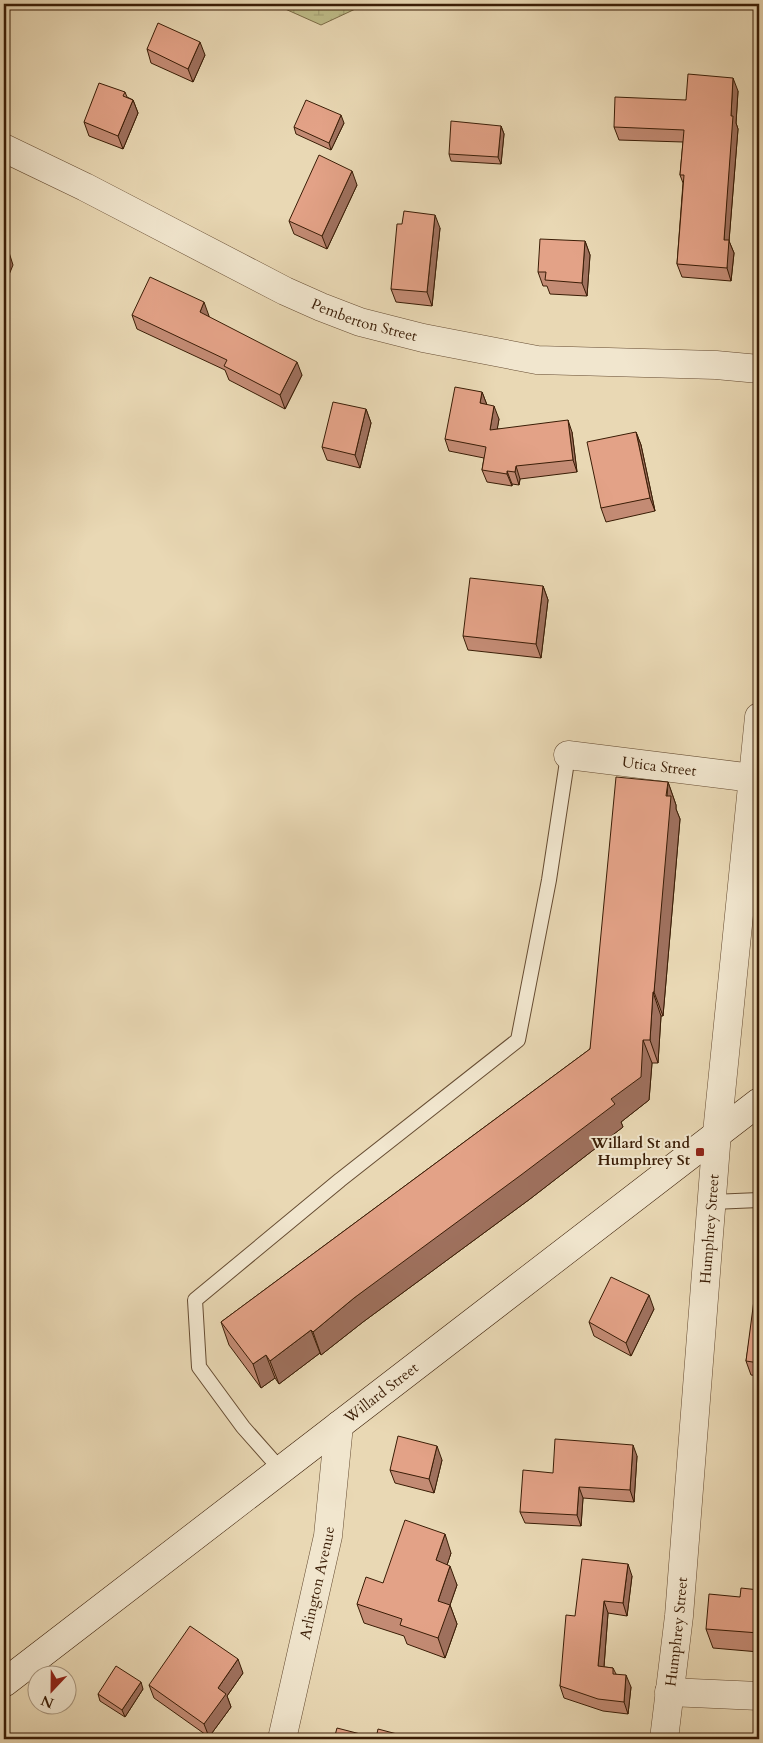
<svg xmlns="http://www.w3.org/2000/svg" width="763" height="1743" viewBox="0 0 763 1743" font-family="Cardo,serif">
  <defs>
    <pattern id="wetland-marsh" width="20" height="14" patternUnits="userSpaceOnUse" patternTransform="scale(1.25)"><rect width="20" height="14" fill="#bebc88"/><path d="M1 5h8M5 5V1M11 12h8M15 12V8" fill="none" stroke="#a4a174"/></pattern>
  </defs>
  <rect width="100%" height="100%" fill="#e9d8b4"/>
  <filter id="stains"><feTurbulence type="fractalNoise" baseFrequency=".004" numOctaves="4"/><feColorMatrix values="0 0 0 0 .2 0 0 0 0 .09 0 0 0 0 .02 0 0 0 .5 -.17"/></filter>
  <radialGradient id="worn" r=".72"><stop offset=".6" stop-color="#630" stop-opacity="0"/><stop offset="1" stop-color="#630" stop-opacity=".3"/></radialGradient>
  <path fill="url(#wetland-marsh)" stroke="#7c6c47" d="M274 4H366L321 25Z"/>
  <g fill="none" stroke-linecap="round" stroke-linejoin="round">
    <g stroke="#664c32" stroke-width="16">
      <g id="service">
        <path d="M712 1202 759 1200"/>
        <path d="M281 1470 243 1427 199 1367 195 1300 340 1180 518 1040 549 880 568 755"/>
      </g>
    </g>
    <g stroke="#664c32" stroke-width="29">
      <g id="minor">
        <path id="s1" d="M4 148 85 187 285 291 321 307 360 322 423 338 537 360 716 365 759 369"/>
        <path id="s2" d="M568 755 753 778"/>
        <path d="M669 1692 759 1696"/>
        <path id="s3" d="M282 1739 328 1536 339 1425"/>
        <path id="s4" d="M664 1739 679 1616 717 1133 759 717"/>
      </g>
    </g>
    <g stroke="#3a1d06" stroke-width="29">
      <g id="secondary">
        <path id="s5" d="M4 1683 759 1102"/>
      </g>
    </g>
    <use href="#service" stroke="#f1e6ce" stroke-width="14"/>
    <use href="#minor" stroke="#f1e6ce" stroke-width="28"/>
    <use href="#secondary" stroke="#f1e6ce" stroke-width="28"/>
  </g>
  <g fill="#c38b74" stroke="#3a1d06">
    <path d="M147 49 205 55 193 82 151 63Z"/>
    <path d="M738 91 736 123 738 129 729 241 734 253 731 281 682 277 677 264 683 183 680 175 683 142 619 140 614 127 686 100Z"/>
    <path d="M125 92 127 97 133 100 138 113 123 149 89 136 84 122Z"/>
    <path d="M344 123 331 150 296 134 294 127Z"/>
    <path d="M501 126 504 134 501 164 451 161 449 154Z"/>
    <path d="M357 185 327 249 294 234 289 221Z"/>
    <path d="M440 228 432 306 396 302 391 289Z"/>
    <path d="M585 241 590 255 587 296 550 294 547 286H543L538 272Z"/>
    <path d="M132 315 209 316V317L302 375 285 409 229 380 225 370 137 329Z"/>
    <path d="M482 392 487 405 499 419 497 429 572 432 577 472 520 479 519 485 512 484V486L487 482 482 470 484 458 449 451 445 439Z"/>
    <path d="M366 409 371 423 360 468 327 460 322 447Z"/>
    <path d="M636 432 641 445 655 511 606 522 601 508Z"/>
    <path d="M543 586 548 600 541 658 468 650 463 636Z"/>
    <path d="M668 782 676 805V809L680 819 663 1016H661L658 1063H652L649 1100 621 1122 623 1127 530 1199 363 1322 321 1355 320 1353 279 1384 275 1378 261 1388 229 1345 221 1322 590 1049Z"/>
    <path d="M759 1278V1376L751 1375 746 1361Z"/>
    <path d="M654 1309 631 1356 594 1336 589 1322Z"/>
    <path d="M637 1456 634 1502 583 1498 581 1526 525 1523 520 1512 553 1473Z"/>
    <path d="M442 1460 434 1493 395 1483 390 1470Z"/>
    <path d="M451 1553 447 1565 457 1585 450 1605 457 1624 445 1658 407 1644 404 1636 364 1623 357 1604 383 1583Z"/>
    <path d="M632 1576 627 1616 608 1613 604 1667 613 1668 616 1674 631 1687 628 1714 603 1711 564 1698 560 1686 575 1616Z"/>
    <path d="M759 1590V1652L713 1648 706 1629 740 1597Z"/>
    <path d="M243 1673 227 1696 231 1707 209 1737 154 1698 149 1685Z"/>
    <path d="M143 1689 125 1717 100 1701 98 1694Z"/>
  </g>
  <g fill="#9f715e" stroke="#3a1d06">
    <path d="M200 42 205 55 193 82 188 69Z"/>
    <path d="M733 78 738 91 736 123 738 129 729 241 734 253 731 281 727 268 724 240Z"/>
    <path d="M133 100 138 113 123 149 118 136Z"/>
    <path d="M341 115 344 123 331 150 329 143Z"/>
    <path d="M501 126 504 134 501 164 498 157Z"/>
    <path d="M352 171 357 185 327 249 322 236Z"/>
    <path d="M435 215 440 228 432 306 427 292Z"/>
    <path d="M585 241 590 255 587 296 582 283Z"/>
    <path d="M7 246 13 265 4 287V252Z"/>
    <path d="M204 302 209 316 205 326 200 312Z"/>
    <path d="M297 362 302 375 285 409 280 395Z"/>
    <path d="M482 392 487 405 480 403Z"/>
    <path d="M494 406 499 419 495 442 490 430Z"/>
    <path d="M366 409 371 423 360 468 355 455Z"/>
    <path d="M568 420 572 432 577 472 573 460Z"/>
    <path d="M636 432 641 445 655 511 650 498Z"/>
    <path d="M516 466 520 479 519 485 515 472Z"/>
    <path d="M507 471 512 484V486L507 474Z"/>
    <path d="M543 586 548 600 541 658 536 644Z"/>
    <path d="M668 782 676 805V809L680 819 663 1016 654 992Z"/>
    <path d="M653 992 661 1016 658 1063 650 1040Z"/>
    <path d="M643 1040 652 1063 649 1100 621 1122 623 1127 530 1199 363 1322 321 1355 313 1332 354 1298 611 1099Z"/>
    <path d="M649 1295 654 1309 631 1356 626 1343Z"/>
    <path d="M311 1330 320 1353 279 1384 270 1361Z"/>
    <path d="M266 1355 275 1378 261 1388 253 1364Z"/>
    <path d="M633 1445 637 1456 634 1502 630 1490Z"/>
    <path d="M437 1446 442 1460 434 1493 429 1479Z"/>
    <path d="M579 1487 583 1498 581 1526 577 1515Z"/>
    <path d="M445 1534 451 1553 442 1580 436 1560Z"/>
    <path d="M628 1564 632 1576 627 1616 623 1603Z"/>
    <path d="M450 1566 457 1585 450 1605 457 1624 445 1658 438 1638V1601Z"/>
    <path d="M604 1601 608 1613 603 1679 598 1666Z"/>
    <path d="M238 1659 243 1673 227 1696 231 1707 209 1737 204 1724 218 1688Z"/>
    <path d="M626 1675 631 1687 628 1714 624 1702Z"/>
    <path d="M141 1682 143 1689 125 1717 122 1710Z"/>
  </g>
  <g fill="#e3a287" stroke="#3a1d06">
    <path d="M158 23 200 42 188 69 147 49Z"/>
    <path d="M688 74 733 78 731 116H733L724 240H729L727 268 677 264 684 175H680L684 130 614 127 615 97 686 100Z"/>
    <path d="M99 83 125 92 123 96 133 100 118 136 84 122Z"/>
    <path d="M306 100 341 115 329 143 294 127Z"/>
    <path d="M451 121 501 126 498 157 449 154Z"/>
    <path d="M319 155 352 171 322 236 289 221Z"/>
    <path d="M404 211 435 215 427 292 391 289 397 224H402Z"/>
    <path d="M540 239 585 241 582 283 545 280 546 272H538Z"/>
    <path d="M4 245 7 246 4 252Z"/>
    <path d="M150 277 204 302 200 312 297 362 280 395 224 366 227 360 132 315Z"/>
    <path d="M455 387 482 392 480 403 494 406 490 430 568 420 573 460 516 466 515 472 507 471V474L482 470 486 447 445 439Z"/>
    <path d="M333 402 366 409 355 455 322 447Z"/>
    <path d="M636 432 650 498 601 508 587 442Z"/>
    <path d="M470 578 543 586 536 644 463 636Z"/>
    <path d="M616 777 668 782 666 796H671L654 992H653L650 1040H643L641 1077 611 1099 615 1104 521 1175 354 1298 313 1332 311 1330 270 1361 266 1355 253 1364 221 1322 590 1049Z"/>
    <path d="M611 1277 649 1295 626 1343 589 1322Z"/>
    <path d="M757 1277 759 1278V1363L746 1361Z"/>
    <path d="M398 1436 437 1446 429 1479 390 1470Z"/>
    <path d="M555 1439 633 1445 630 1490 579 1487 577 1515 520 1512 523 1470 553 1473Z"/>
    <path d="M405 1520 445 1534 436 1560 450 1566 438 1601 450 1605 438 1638 400 1625 402 1619 357 1604 366 1577 383 1583Z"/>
    <path d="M582 1559 628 1564 623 1603 604 1601 598 1666 613 1668V1674L626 1675 624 1702 598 1699 560 1686 566 1615 575 1616Z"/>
    <path d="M741 1588 759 1590V1633L706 1629 709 1594 740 1597Z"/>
    <path d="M190 1626 238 1659 218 1688 226 1694 204 1724 149 1685Z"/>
    <path d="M116 1666 141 1682 122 1710 98 1694Z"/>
    <path d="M337 1728 376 1738 378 1729 416 1739H334Z"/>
  </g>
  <rect fill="#8f2418" stroke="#f1e6ce" stroke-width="2" x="695" y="1147" width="10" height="10" rx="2.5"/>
  <g text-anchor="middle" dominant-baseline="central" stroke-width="4" stroke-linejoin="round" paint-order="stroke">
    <g font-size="15" fill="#3a1d06" stroke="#f1e6ce">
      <text stroke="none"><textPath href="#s1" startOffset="400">Pemberton Street</textPath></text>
      <text stroke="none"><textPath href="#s2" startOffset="92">Utica Street</textPath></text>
      <text stroke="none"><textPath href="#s4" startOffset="512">Humphrey Street</textPath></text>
      <text stroke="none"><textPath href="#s5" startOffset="476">Willard Street</textPath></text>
      <text stroke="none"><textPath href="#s3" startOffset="160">Arlington Avenue</textPath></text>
      <text stroke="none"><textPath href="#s4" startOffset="108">Humphrey Street</textPath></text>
    </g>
    <g font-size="15" font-weight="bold" fill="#3a1d06" stroke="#f1e6ce" text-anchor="end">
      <text x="690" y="1143">Willard St and<tspan x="690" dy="17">Humphrey St</tspan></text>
    </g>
  </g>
  <rect width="763" height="1743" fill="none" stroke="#e9d8b4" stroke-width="20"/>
  <rect x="5" y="5" width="753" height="1733" fill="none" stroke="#3a1d06" stroke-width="2.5"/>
  <rect x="10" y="10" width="743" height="1723" fill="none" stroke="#3a1d06"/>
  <g transform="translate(52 1690) rotate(202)"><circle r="24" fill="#f1e6ce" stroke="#a8967e"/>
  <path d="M0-4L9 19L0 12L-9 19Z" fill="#8f2418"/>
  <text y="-8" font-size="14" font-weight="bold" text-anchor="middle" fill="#3a1d06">N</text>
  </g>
  <rect width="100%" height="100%" filter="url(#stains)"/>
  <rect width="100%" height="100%" fill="url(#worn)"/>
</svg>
